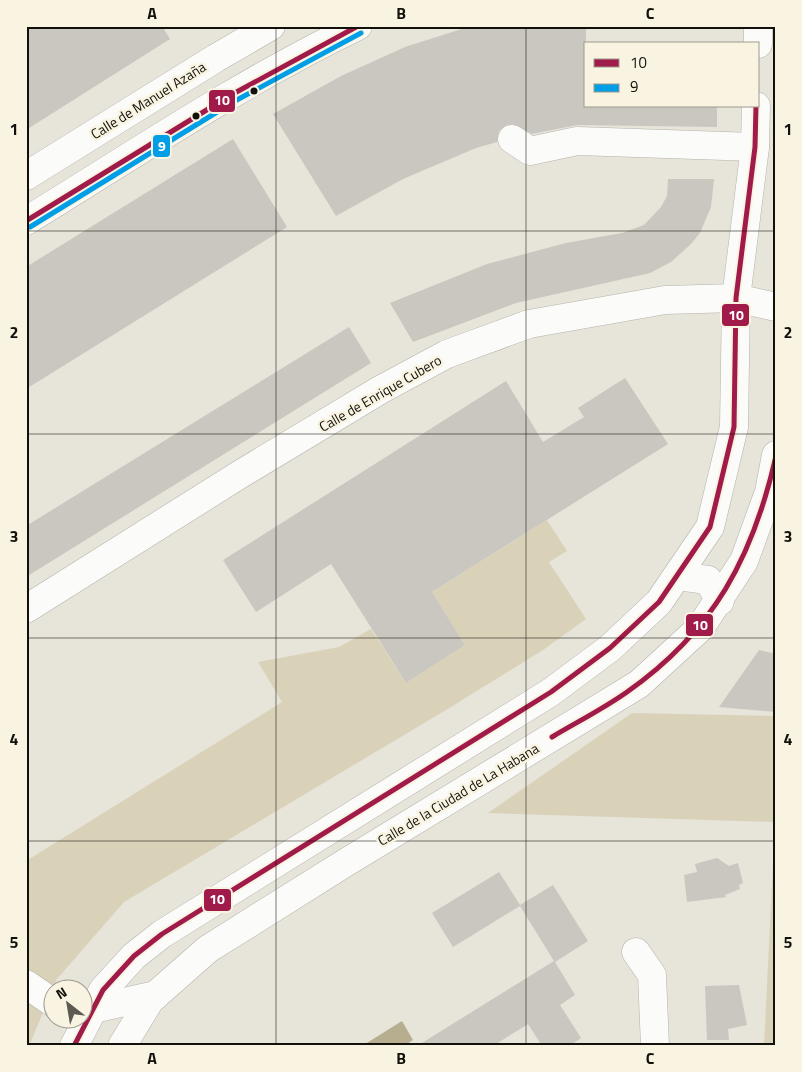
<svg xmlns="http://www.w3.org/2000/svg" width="802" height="1072" viewBox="0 0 802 1072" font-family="'Titillium Web',sans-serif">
  <rect width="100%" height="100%" fill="#e7e4da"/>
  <g fill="#d9d2b9">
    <path d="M547 520 567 551 549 562 586 619 543 650 446 710 124 902 57 979 29 1046H26V861L282 702 258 662 339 647 371 629 406 683 465 645 432 592Z"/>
    <path d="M632 713 776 716V1046H764L775 822 488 813Z"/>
  </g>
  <path fill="#b7ae90" d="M402 1021 413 1040 404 1046H362Z"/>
  <g fill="#c9c7bf">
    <path d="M26 26H162L170 39 26 130Z"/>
    <path d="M471 26H586V106H717V127L577 125 532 134 513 124 506 125 499 131 497 142 476 148 403 179 336 216 273 114 341 76 405 47Z"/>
    <path d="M233 139 287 227 26 389V267Z"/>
    <path d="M668 179H714L711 207 700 233 691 244 671 262 650 273 516 303 413 342 390 303 487 264 566 243 622 233 644 225 661 207 667 196Z"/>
    <path d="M349 327 371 363 26 577V526Z"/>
    <path d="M625 378 668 444 432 592 465 645 406 683 331 564 256 612 223 560 506 381 543 442 584 417 578 408Z"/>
    <path d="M759 650 776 654V712L719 707Z"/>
    <path d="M717 858 729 866 738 863 743 883 739 885 740 889 725 895 726 897 687 902 684 875 697 872 695 864Z"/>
    <path d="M499 872 520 905 553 885 588 941 555 962 575 995 560 1005 581 1038 569 1046H542L528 1024 493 1046H417L554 961 520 906 453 947 432 913Z"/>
    <path d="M739 985 747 1025 728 1029 729 1040H707L705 986Z"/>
  </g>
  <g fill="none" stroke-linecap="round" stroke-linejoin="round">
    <g stroke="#b4b2ab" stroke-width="29">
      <g id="minor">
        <path d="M758 44V26"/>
        <path d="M512 139 530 151 577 141 755 147"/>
        <path d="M26 176 216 58 271 26"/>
        <path d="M26 221C135 154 242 82 358 26"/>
        <path d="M677 576 708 580 720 601"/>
        <path d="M26 609 239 475 380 390 447 354 529 324 665 300 736 298 776 307"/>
        <path d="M636 952 652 975 655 1046"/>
        <path d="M26 984 52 1002"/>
        <path d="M93 1009 156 995"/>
        <path d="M74 1046 103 990 134 956 162 934 551 692 610 648 659 602 710 527 734 427 736 298 755 147 756 106"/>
        <path d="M122 1046 150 1000 208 949 345 863 639 684 700 628 744 561 769 492 776 455"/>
      </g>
    </g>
    <use href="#minor" stroke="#fbfbf9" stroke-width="28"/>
    <g stroke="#f9f4e2" stroke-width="9">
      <g id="bus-1">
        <path d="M26 221 231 95 358 26"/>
        <path d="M552 737C577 722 603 709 627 692 714 631 753 557 776 456"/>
        <path d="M74 1046 103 990 134 956 162 934 551 692 610 648 659 602 710 527 734 427 736 298 755 147 756 106"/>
      </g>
    </g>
    <g stroke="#f9f4e2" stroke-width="9">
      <path id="bus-2" d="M30 227 235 101 361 33"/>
    </g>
    <use href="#bus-1" stroke="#a01a4a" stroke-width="5"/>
    <use href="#bus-2" stroke="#009ee6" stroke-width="5"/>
  </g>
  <path fill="none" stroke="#12100a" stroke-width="1" stroke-opacity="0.55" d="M276 26V1046M526 26V1046M26 231H776M26 434H776M26 638H776M26 841H776"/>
  <g fill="#12100a" stroke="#f9f4e2" stroke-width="2">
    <circle cx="254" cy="91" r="4.5"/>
    <circle cx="196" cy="116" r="4.5"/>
  </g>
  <g text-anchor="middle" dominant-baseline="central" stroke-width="5" stroke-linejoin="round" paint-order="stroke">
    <g font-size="14" fill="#12100a" stroke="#f9f4e2">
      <text transform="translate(148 100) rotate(-32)">Calle de Manuel Azaña</text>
      <text transform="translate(380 393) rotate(-30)">Calle de Enrique Cubero</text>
      <text transform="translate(458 794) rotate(-31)">Calle de la Ciudad de La Habana</text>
    </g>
  </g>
  <g stroke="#f9f4e2" stroke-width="2">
    <rect x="208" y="89" width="28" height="24" rx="5" fill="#a01a4a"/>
    <rect x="152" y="134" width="19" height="24" rx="5" fill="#009ee6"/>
    <rect x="721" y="303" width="29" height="24" rx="5" fill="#a01a4a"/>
    <rect x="685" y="613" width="29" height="24" rx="5" fill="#a01a4a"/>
    <rect x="203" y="888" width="29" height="24" rx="5" fill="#a01a4a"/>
  </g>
  <g font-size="14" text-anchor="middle" font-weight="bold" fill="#fff">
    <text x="222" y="105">10</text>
    <text x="162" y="151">9</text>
    <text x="736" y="320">10</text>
    <text x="700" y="630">10</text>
    <text x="217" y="904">10</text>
  </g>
  <rect width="802" height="1072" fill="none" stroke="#f9f4e2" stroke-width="55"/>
  <rect x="584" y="42" width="175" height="65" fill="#f9f4e2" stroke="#9d998c"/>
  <rect x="594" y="59" width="25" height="8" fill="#a01a4a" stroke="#9d998c"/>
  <text x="630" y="68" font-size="15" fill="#12100a">10</text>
  <rect x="594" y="84" width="25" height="8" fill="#009ee6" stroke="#9d998c"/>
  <text x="630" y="92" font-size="15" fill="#12100a">9</text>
  <g transform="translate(68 1004) rotate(329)"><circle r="24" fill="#f9f4e2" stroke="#9d998c"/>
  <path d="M0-4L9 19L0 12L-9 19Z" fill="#5d5a53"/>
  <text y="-8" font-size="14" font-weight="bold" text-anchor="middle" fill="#12100a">N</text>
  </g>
  <rect x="28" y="28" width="746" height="1016" fill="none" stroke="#12100a" stroke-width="2"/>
  <g font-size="16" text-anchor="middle" font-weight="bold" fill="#12100a">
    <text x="152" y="19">A</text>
    <text x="401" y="19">B</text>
    <text x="650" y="19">C</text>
    <text x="14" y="135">1</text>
    <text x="788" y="135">1</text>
    <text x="14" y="338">2</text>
    <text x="788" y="338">2</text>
    <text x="14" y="542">3</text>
    <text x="788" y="542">3</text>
    <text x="14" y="745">4</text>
    <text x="788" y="745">4</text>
    <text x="14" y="948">5</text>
    <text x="788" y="948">5</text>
    <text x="152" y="1064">A</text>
    <text x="401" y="1064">B</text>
    <text x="650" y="1064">C</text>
  </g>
</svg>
